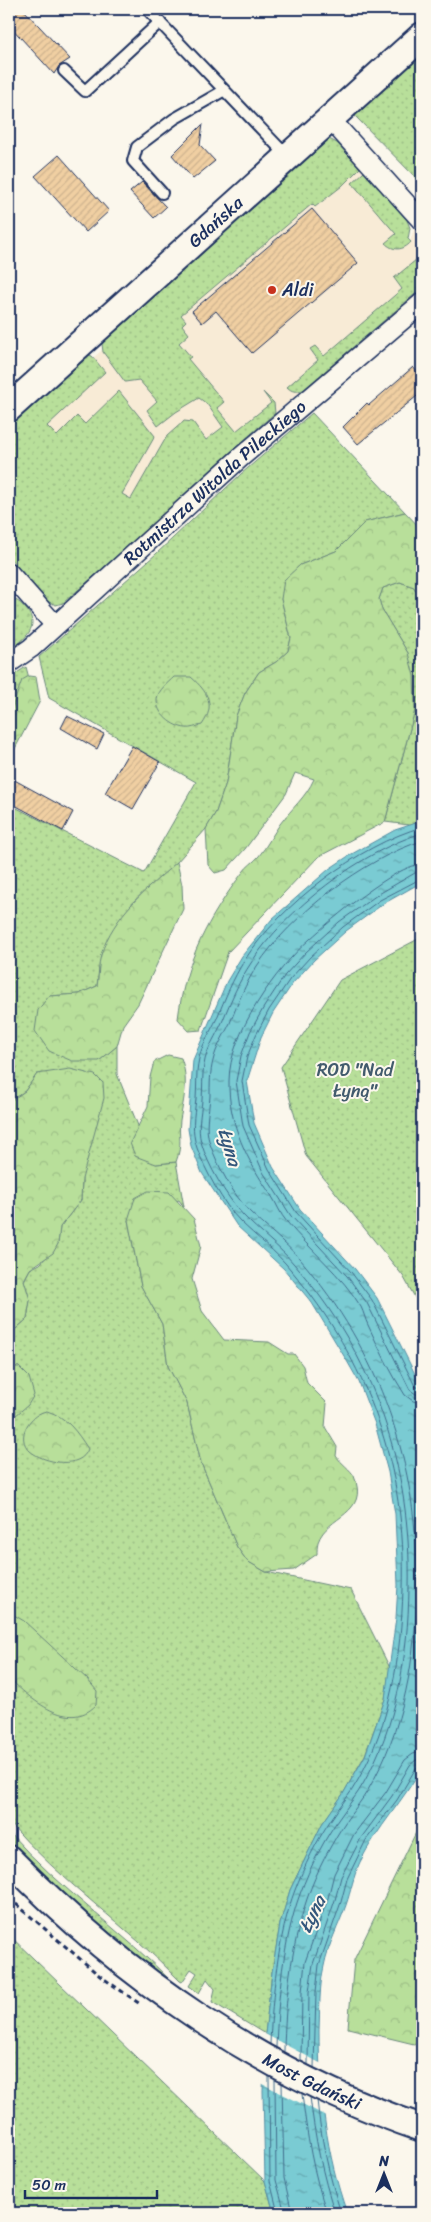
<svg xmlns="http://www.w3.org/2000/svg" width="431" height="2222" viewBox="0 0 431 2222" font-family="Sriracha,sans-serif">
  <defs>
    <pattern id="grass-dots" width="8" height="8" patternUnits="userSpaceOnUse" patternTransform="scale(1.25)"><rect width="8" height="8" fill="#b8df9a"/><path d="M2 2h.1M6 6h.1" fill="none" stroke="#9ec087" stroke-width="1.8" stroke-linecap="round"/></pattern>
    <pattern id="forest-crowns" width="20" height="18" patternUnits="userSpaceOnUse" patternTransform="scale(1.25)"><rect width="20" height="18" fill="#b8df9a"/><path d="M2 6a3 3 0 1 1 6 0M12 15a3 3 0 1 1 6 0" fill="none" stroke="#9ec087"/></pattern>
    <pattern id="water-ripples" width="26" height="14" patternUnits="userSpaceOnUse" patternTransform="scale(1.25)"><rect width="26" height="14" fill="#7acbd3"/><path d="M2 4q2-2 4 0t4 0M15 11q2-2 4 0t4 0" fill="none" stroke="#63a5ae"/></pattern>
    <pattern id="building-hatch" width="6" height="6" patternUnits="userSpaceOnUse" patternTransform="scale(1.25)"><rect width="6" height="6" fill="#f0cfa2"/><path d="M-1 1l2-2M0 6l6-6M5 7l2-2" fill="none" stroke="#cdb28e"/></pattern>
  </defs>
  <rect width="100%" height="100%" fill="#fbf7ec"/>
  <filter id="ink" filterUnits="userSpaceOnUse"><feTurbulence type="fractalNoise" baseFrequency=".02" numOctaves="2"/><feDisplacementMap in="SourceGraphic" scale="10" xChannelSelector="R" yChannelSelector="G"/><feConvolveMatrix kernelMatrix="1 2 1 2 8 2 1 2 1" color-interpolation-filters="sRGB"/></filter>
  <g filter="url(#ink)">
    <path fill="#f8ebd6" d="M330 152 360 168 410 242 414 229 422 238V276L303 390 79 572 9 431Z"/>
    <g fill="url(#grass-dots)" stroke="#6a877c">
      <path d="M422 52V184L354 115Z"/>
      <path d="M329 139 337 143 360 168 342 186 315 207 312 204 181 315 186 321 182 325 189 334 179 343 191 357 188 359 224 402 217 408 236 431 271 403 263 392 274 403 275 413C203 475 136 541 63 603L56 605 49 602 9 557V420L82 353 92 356 105 372 47 426 57 436 77 416 85 424 119 391 155 436 122 494 131 499 167 436 184 421 193 422 206 440 223 427 207 404 199 398 176 412 158 426 147 410 157 401 139 380 125 382 103 352 101 336Z"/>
      <path d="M364 172 407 220 410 228 408 239 411 242C403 251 393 251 385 243L396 234 352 183Z"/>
      <path d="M422 255V288L303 390C296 392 292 392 287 387L318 360 310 349 315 346 324 356 402 289 394 278Z"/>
      <path d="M312 413 405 512 365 522 336 551 300 565 281 599 291 638 288 651 276 662 259 672 245 693 236 716 226 783 216 812 206 829 177 862 133 902 101 955 97 986 79 994 49 996 99 1061 117 1046V1074L139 1128 130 1143 156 1164 176 1162 184 1207 179 1200 128 1220 141 1286 162 1324 168 1366 187 1403 201 1463 237 1547 247 1561 266 1572 351 1590 390 1668 385 1699 365 1755 343 1794 322 1824 290 1890 280 1924 272 1972 265 2034 212 2002 215 1989 207 1979 199 1993 189 1986 197 1973 191 1969 182 1982 180 1981C126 1925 60 1881 9 1822V1421L14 1418 19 1367H9V1335L27 1319 30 1300 24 1281 30 1269 40 1264 58 1244 60 1227 81 1200 82 1179 37 1074 25 1091 9 1102V804L144 873 196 782 49 698 39 657 156 554 241 474Z"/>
      <path d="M400 582 414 587 422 603V821L409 825 385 822 415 710 408 653 382 610 379 599 383 588Z"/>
      <path d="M9 598C16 599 21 603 26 609 41 626 25 640 9 650Z"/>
      <path d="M26 667 34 697 9 741V678Z"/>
      <path d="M422 937V1310L403 1276 306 1156 281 1067 340 980Z"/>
      <path d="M9 1832C59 1889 123 1931 176 1986 115 1946 60 1895 9 1844Z"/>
      <path d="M9 1935 265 2181 274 2213H9Z"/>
    </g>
    <g fill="url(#forest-crowns)" stroke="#6a877c">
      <path d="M405 512 422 530V603L414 587 400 582 383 588 379 599 382 610 408 653 414 676 415 710 385 822 318 857 228 952 201 1030 189 1031 178 1019C185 961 208 918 243 872 247 866 254 862 259 856 267 846 273 834 280 824 292 808 306 797 314 779L295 773 286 794 245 849 226 870 215 873 208 865 206 829 216 812 226 783 236 716 245 693 259 672 276 662 288 651 291 638 281 599 284 580 300 565 336 551 365 522Z"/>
      <path d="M29 676 36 677 40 701 9 760V717L22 680Z"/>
      <path d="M174 677H191C208 692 216 705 202 725 197 726 190 729 186 728 173 727 156 714 157 699 158 690 168 683 174 677Z"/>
      <path d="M177 862 182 885 183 909 138 1004 123 1025 117 1046 99 1061H72L49 1051 35 1031 38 1010 49 996 79 994 97 986C99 976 98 964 101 955 113 915 148 888 177 862Z"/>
      <path d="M168 1055 181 1058C189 1079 184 1098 180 1120 178 1137 183 1143 176 1162L156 1164 135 1156 130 1143 148 1106 150 1077 154 1062Z"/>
      <path d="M70 1069 95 1075 103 1083 104 1098 82 1179 81 1200 60 1227 58 1244 53 1253 30 1269 24 1280 30 1300 27 1319 9 1335V1102L25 1091 37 1074Z"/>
      <path d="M148 1191 169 1192 194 1219 201 1246 192 1279 202 1311 224 1340 269 1342 288 1354H294L303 1366 307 1383 327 1403 325 1427 337 1447 336 1456C341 1463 351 1470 354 1476 370 1515 327 1515 318 1542 317 1546 317 1551 317 1554L294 1570 266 1572 247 1561 237 1547 201 1463 187 1403 168 1366 162 1324 141 1286 128 1220 135 1198Z"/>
      <path d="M9 1367H19L29 1377 34 1395 28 1405 9 1421Z"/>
      <path d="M47 1411C67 1417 77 1432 88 1449 81 1470 44 1463 30 1451 14 1437 31 1413 47 1411Z"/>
      <path d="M9 1612 24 1621 87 1679 97 1691 96 1705C69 1733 30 1699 9 1678Z"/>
      <path d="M422 1820V2046L348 2028 354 1960Z"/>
    </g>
    <path fill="url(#water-ripples)" stroke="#548da4" d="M422 821V882L383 904 346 931 314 960 293 983 273 1013 261 1037 247 1081 254 1123 273 1167 300 1209 355 1269 377 1298 422 1388V1767C404 1800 377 1828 360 1862 353 1877 351 1891 346 1905 339 1925 328 1945 324 1966 319 1987 320 2009 319 2030 319 2093 326 2154 347 2213H274L265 2181 263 2091 265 2034 272 1972 280 1924 290 1890 322 1824 343 1794 365 1756 385 1699 396 1618 398 1585 395 1514 388 1472 375 1424 359 1382 347 1361 312 1303 284 1269 237 1226 202 1173 191 1146 188 1129 193 1060 227 981 242 956 272 919 329 869 350 855 395 830Z"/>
    <path fill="#fbf7ec" d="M263 2033 322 2064 326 2116 261 2083Z"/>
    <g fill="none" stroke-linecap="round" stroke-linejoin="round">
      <g stroke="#416d8d" stroke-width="1">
        <path d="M422 864C395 865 331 920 310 939 276 969 229 1034 229 1081 228 1124 248 1162 271 1195 277 1204 280 1214 287 1222 310 1250 342 1275 361 1307 364 1313 365 1319 368 1325 379 1349 391 1373 405 1395L413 1401 422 1403"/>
        <path d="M422 872 415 873 377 895 339 922 306 952 285 975 264 1007 250 1032 241 1056 236 1081 243 1126 263 1172 291 1216 347 1276 367 1303 410 1390 416 1394 422 1396"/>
        <path d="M422 878 380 900 343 927 310 957 290 979 269 1010 256 1035 247 1057 242 1081 249 1125 269 1169 296 1212 351 1272 372 1300 415 1386 422 1389"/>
        <path d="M270 2044C272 1997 278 1935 295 1890 304 1867 316 1842 330 1821 339 1807 350 1795 358 1780 391 1722 401 1655 403 1589 407 1469 368 1361 291 1270 276 1251 256 1237 240 1221 223 1204 205 1170 197 1148 191 1131 194 1116 196 1099 197 1087 196 1075 198 1064 200 1047 210 1033 217 1018 225 998 233 979 244 961 280 905 359 845 422 827"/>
        <path d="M276 2047C278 1998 283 1941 300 1894 310 1867 325 1837 343 1813 349 1804 357 1795 363 1784 397 1725 408 1656 409 1588 412 1467 374 1355 294 1264 279 1246 259 1232 243 1215 226 1196 208 1166 201 1142 197 1127 201 1115 202 1100 203 1088 202 1076 204 1065 206 1049 217 1035 223 1020 231 1000 239 981 251 963 285 910 362 851 422 833"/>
        <path d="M284 2051C285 2001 291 1947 307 1899 316 1872 332 1842 348 1818 355 1809 362 1800 368 1790 404 1729 416 1657 417 1587 419 1464 380 1352 300 1259 284 1241 265 1227 249 1211 232 1193 218 1166 210 1144 204 1127 209 1113 210 1096 210 1085 210 1072 213 1061 216 1047 224 1036 230 1023 238 1003 245 984 257 966 290 916 365 858 422 841"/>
        <path d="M301 2060 302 1992 305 1962 328 1898 334 1874 354 1834 386 1792 405 1760 413 1754 422 1752"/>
        <path d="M308 2064 309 1992 313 1964 335 1900 341 1877 361 1838 392 1796 410 1765 416 1760 422 1759"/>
        <path d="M314 2068 316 1992 319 1965 341 1902 347 1879 366 1840 397 1800 416 1768 422 1766"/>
        <path d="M269 2076 270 2181 278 2213"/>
        <path d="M275 2079 276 2180 285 2213"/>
        <path d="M282 2083 284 2178 292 2213"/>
        <path d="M302 2094C307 2135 313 2174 327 2213"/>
        <path d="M310 2097C315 2137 322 2175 335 2213"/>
        <path d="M317 2100C321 2139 329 2176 341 2213"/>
      </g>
    </g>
    <g fill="url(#building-hatch)" stroke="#1b2f5e">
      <path d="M9 9H23L70 59 59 66 54 74 9 25Z"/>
      <path d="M203 124 200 145 215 161 193 179 172 155Z"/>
      <path d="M59 155 109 211 86 232 35 176Z"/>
      <path d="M142 182 166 207 154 218 130 192Z"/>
      <path d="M312 209 358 263 252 353 216 311 202 323 192 311Z"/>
      <path d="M413 367 422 378V392L358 444 343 427 367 403 369 405Z"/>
      <path d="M67 716 104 734 97 749 61 728Z"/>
      <path d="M132 746 160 762 133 809 105 793Z"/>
      <path d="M9 777 73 812 63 831 9 802Z"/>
    </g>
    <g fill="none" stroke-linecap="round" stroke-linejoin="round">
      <g stroke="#1b2f5e" stroke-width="14">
        <g id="lane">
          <path d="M147 9 287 156"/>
          <path d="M64 71 85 91 160 22"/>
          <path d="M162 193 133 161 137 147 174 119 223 91"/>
        </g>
      </g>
      <g stroke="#1b2f5e" stroke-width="22">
        <g id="street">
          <path d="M330 119 422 221"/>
          <path d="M9 573 55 625"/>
          <path id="s1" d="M9 663 31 648 241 457 422 303"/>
        </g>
      </g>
      <g stroke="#1b2f5e" stroke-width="30">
        <g id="secondary">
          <path id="s2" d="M9 408 422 36"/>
          <path id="s3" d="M9 1859C124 1977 264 2075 422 2128"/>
        </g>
      </g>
      <path stroke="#1b2f5e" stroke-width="3" stroke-dasharray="5 4" stroke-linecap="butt" d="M9 1898 100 1976 140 2004"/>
      <use href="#lane" stroke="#fbf7ec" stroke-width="10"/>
      <use href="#street" stroke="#fbf7ec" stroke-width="19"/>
      <use href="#secondary" stroke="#fbf7ec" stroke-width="26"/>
    </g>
  </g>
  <circle fill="#c8321e" stroke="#fbf7ec" stroke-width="2" cx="272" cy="290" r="5"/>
  <g text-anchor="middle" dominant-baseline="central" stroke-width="4" stroke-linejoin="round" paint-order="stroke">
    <g font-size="18" fill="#1b2f5e" stroke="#fbf7ec">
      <text stroke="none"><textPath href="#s2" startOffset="278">Gdańska</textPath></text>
      <text stroke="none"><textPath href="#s1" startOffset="274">Rotmistrza Witolda Pileckiego</textPath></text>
      <text stroke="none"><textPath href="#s3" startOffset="378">Most Gdański</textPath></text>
    </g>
    <g font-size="18" fill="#1b2f5e" stroke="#fbf7ec" text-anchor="start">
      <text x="282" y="290">Aldi</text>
    </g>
    <g font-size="18" fill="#425b6d" stroke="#fbf7ec">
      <text x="355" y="1070">ROD "Nad<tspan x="355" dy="21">Łyną"</tspan></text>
    </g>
    <g font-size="19" font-style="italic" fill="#33567b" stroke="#fbf7ec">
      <text transform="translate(230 1147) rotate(73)">Łyna</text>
      <text transform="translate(312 1914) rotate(-64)">Łyna</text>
    </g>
  </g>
  <rect width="431" height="2222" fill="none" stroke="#fbf7ec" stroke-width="30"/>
  <rect x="15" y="15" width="401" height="2192" fill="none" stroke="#1b2f5e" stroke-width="2" filter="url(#ink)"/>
  <g transform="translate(384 2174)" stroke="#fbf7ec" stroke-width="4" paint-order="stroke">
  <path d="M0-4L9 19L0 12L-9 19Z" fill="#1b2f5e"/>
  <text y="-8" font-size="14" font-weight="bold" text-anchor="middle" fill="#1b2f5e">N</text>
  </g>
  <path d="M25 2190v8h132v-8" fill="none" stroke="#1b2f5e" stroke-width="2.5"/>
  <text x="32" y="2190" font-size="15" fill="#1b2f5e" stroke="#fbf7ec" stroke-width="4" paint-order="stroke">50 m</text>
</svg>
